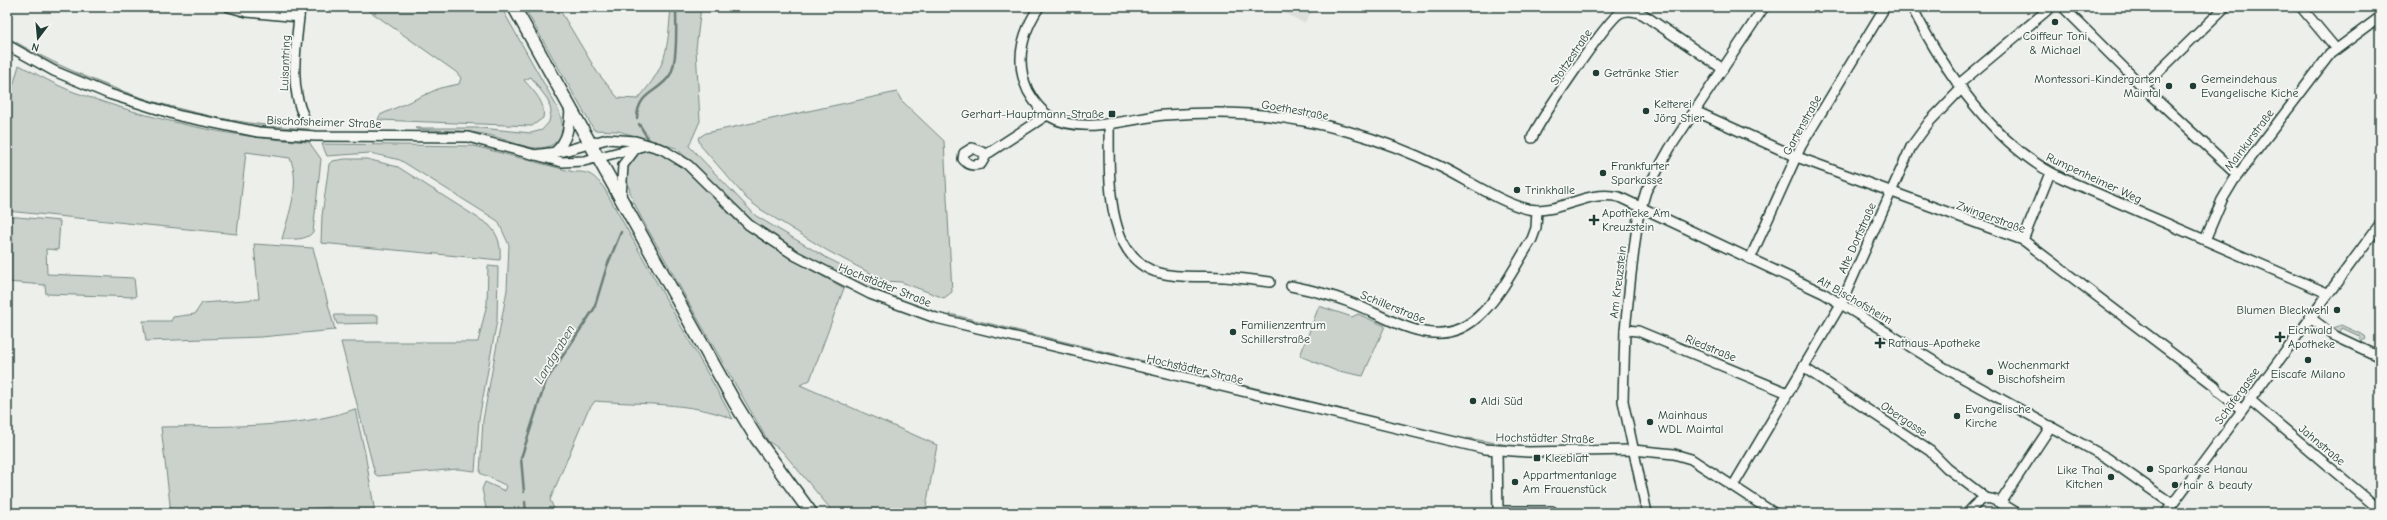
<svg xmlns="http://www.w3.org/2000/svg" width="2387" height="520" font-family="'Comic Neue',sans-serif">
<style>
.built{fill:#dce0db}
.green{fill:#cbd2cc;stroke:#758880}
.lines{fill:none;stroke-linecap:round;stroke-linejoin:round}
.stream{stroke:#6c7e77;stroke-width:2.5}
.minor-casing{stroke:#1f3d34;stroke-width:12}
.major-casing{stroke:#1f3d34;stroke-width:15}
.minor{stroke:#f6f6f2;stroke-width:9}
.major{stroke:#f6f6f2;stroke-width:12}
.poi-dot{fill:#1f3d34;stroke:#f6f6f2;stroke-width:1.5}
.labels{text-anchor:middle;stroke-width:3.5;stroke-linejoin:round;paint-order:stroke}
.poi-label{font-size:12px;fill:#1f3d34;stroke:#f6f6f2;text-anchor:start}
.street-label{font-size:12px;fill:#1f3d34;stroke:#f6f6f2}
.water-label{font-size:13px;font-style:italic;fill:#3f5850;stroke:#f6f6f2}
</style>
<rect width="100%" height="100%" fill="#edefea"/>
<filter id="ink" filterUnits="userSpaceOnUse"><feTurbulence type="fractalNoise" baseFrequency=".025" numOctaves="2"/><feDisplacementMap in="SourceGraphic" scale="8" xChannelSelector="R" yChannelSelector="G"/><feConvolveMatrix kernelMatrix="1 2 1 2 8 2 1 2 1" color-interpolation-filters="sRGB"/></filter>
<g filter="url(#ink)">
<!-- built -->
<polygon class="built" points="1273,7 1315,7 1304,23"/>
<!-- green -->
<g class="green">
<path d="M364 7H501L557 107C561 118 567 132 557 141 539 159 505 137 484 134 462 130 440 131 417 129L415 128H481L531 133 542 130 549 122 551 111 548 100 531 77 524 80C534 92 546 102 543 118L532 126 378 120 380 115 440 88 459 84 461 78 456 72Z"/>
<path d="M524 7H558L597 72 618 98 638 99C668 64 667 51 671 7H701L696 49 700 121 689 146 756 216 827 258 877 283 884 289V296L846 279 798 252 768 232 753 221 676 148 618 131 594 130Z"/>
<path d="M7 37C99 91 202 123 309 129L310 131C203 125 100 94 7 41Z"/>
<path d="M19 65C37 74 55 85 74 92 153 120 225 137 309 142L321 159 313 232C306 241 292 239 282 239 289 213 301 184 290 158L246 152 237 234 7 211V108Z"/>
<polygon points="897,92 901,100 944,141 952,292 944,298 901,282 885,281 828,251 760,209 747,199 701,146 698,138 706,133"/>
<path d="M322 144 474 146 574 172C589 171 595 176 604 188L733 419C688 401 642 405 595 401L587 412 550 500 556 513H487L482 489 485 482 505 491 507 486 480 473 483 420 507 290 509 245 498 221 400 160 370 153 327 156Z"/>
<path d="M642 150C689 151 711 203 745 228 776 251 811 270 844 288L810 380 800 385 937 445 925 513H834L782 451 768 441C732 378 695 316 661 252 650 233 632 205 628 184 625 169 629 158 642 150Z"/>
<path d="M345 159H367L398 167 489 225C499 236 501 245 500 260L321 243 322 216 329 164 332 161Z"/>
<polygon points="7,216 60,221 58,250 46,249 47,274 134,278 136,297 46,294 45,285 7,282"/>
<polygon points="254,244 313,248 335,330 261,337 146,341 143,321 171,321 173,317 195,314 202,303 259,299"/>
<polygon points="488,266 498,267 497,320 479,419 475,471 458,469 378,476 375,474 341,342 478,342 487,304"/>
<polygon points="1319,306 1352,317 1358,314 1385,326 1363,376 1334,370 1300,356"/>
<polygon points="950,314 1342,409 1342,413 952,319"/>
<polygon points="334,315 378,315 378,323 337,324"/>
<polygon points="2341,325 2365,336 2366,339 2360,342 2361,337 2342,328 2339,334 2334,328"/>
<path d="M355 409 365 453 375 513H333L331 507 293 510V513H171L161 427C219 426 301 429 355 409Z"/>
<polygon points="1467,438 1508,445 1507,447 1466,441"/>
</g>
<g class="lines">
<!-- stream -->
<g class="stream">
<path d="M637 118C638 91 659 93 670 75 678 61 676 24 676 7"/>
<polyline points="639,124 649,140"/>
<polyline points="524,492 521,458 546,381 594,309 607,266 621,232"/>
<polyline points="525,502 526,513"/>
</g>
<!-- minor casing -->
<g class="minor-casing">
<g id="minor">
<polyline points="229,7 247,12 299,17"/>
<path d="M300 7C297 42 288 85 304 117"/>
<path d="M1039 7C1022 33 1014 61 1028 91 1033 100 1040 110 1049 116 1082 136 1130 118 1165 115 1192 113 1221 112 1248 114 1314 118 1382 138 1441 167 1466 179 1501 203 1528 209 1560 215 1585 189 1619 197L1823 293 1945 368 2107 458 2172 504"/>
<path d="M1912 7C1944 71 1997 149 2064 179L2327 293"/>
<polyline points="2063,7 2143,87 2237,174"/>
<polyline points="2301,7 2336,49"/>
<polyline points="7,45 54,71 109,94 180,116 258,132 315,136 468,137 562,162 584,161 647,145"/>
<polyline points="1959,84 2051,7"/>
<polyline points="2143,87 2225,7"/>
<polyline points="1695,111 1797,157 2023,240 2215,386 2219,392 2241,409"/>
<path d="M1109 123C1110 168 1102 259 1160 273 1181 279 1203 275 1224 277 1240 278 1255 280 1270 282"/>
<path d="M1532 138C1539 121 1607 20 1620 13 1628 9 1636 11 1644 15L1723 69"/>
<path d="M555 152C569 139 569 126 570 108"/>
<path d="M987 154 972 148 964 153 963 159C968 165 972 166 981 164L987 154 1047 115"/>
<polyline points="534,155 564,151 607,139 635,141 662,149 688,165 749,225 796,256 870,294 936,318 1485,449 1528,452 1633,450 1674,454 1691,459 1774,513"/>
<polyline points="621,198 623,165 636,148"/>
<polyline points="2023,240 2050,173"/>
<polyline points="2205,240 2222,200 2234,180 2330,54 2380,17"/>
<polyline points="1750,259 1801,146 1885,7"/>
<path d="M1291 286C1311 290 1331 295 1349 302 1394 319 1440 357 1483 312 1503 292 1517 263 1532 239L1536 228 1537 210"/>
<polyline points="2309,317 2335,336 2380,357"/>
<polyline points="1625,330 1638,331 1788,393"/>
<polyline points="1803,367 1930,451 1947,468 1986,498"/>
<polyline points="2249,399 2380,510"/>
<polyline points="1497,451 1498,513"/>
<polyline points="1733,486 1841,304 1911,147 1930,121 1962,88"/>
<polyline points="2000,503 2051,426"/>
<polyline points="1498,511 1552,511 1552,513"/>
<polyline points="1647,513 1623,401 1625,330 1631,274 1638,218 1646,191 1670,148 1764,7"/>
<path d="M1968 513C1987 488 1994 500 2017 513"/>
<polyline points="2166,513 2380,224"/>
</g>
</g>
<!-- major casing -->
<g class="major-casing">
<polyline id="major" points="514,7 735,403 757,439 811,513"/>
</g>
<!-- minor -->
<use href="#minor" class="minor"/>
<!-- major -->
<use href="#major" class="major"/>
</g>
</g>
<!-- markers -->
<g class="poi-dot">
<circle cx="2055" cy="22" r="4"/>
<circle cx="1596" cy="73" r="4"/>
<circle cx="2169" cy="86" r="4"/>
<circle cx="2193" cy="86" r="4"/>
<circle cx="1646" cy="111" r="4"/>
<rect x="1108" y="110" width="8" height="8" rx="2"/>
<circle cx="1603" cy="173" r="4"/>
<circle cx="1517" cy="190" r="4"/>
<path d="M1592 214h4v4h4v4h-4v4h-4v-4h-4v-4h4z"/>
<circle cx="2337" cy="310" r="4"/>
<circle cx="1233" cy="332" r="4"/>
<path d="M2278 331h4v4h4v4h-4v4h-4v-4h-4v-4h4z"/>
<path d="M1878 337h4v4h4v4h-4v4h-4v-4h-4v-4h4z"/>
<circle cx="2308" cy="360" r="4"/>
<circle cx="1990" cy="372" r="4"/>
<circle cx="1473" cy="401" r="4"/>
<circle cx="1957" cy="416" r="4"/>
<circle cx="1650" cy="422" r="4"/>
<rect x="1533" y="454" width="8" height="8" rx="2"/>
<circle cx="2150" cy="469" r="4"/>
<circle cx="2111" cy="477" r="4"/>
<circle cx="1515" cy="482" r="4"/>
<circle cx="2175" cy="485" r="4"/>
</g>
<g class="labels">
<!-- poi labels -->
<g class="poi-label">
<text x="2055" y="40" text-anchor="middle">Coiffeur Toni<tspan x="2055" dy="14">&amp; Michael</tspan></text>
<text x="1604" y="77">Getränke Stier</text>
<text x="2161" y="83" text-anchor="end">Montessori-Kindergarten<tspan x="2161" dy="14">Maintal</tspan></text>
<text x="2201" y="83">Gemeindehaus<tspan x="2201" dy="14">Evangelische Kiche</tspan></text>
<text x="1654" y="108">Kelterei<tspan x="1654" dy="14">Jörg Stier</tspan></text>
<text x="1104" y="118" text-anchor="end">Gerhart-Hauptmann-Straße</text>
<text x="1611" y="170">Frankfurter<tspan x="1611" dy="14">Sparkasse</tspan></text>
<text x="1525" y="194">Trinkhalle</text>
<text x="1602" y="217">Apotheke Am<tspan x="1602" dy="14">Kreuzstein</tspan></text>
<text x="2329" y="314" text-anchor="end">Blumen Bleckwehl</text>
<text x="1241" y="329">Familienzentrum<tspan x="1241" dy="14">Schillerstraße</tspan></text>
<text x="2288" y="334">Eichwald<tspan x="2288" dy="14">Apotheke</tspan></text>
<text x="1888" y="347">Rathaus-Apotheke</text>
<text x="1998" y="369">Wochenmarkt<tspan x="1998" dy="14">Bischofsheim</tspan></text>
<text x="2308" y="378" text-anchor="middle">Eiscafe Milano</text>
<text x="1481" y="405">Aldi Süd</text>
<text x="1965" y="413">Evangelische<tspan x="1965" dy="14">Kirche</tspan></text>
<text x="1658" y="419">Mainhaus<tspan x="1658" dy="14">WDL Maintal</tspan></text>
<text x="1545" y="462">Kleeblatt</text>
<text x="2158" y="473">Sparkasse Hanau</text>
<text x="2103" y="474" text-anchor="end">Like Thai<tspan x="2103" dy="14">Kitchen</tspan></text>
<text x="1523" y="479">Appartmentanlage<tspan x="1523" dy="14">Am Frauenstück</tspan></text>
<text x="2183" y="489">hair &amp; beauty</text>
</g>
<!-- street labels -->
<g class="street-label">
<text transform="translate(1571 57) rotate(-56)" y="4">Stoltzestraße</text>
<text transform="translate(285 63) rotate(-88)" y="4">Luisantring</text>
<text transform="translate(1295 110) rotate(10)" y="4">Goethestraße</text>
<text transform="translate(324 122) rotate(2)" y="4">Bischofsheimer Straße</text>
<text transform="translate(1802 125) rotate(-61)" y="4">Gartenstraße</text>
<text transform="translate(2249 140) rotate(-53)" y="4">Mainkurstraße</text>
<text transform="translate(2094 178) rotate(25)" y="4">Rumpenheimer Weg</text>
<text transform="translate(1991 217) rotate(20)" y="4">Zwingerstraße</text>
<text transform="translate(1857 238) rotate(-66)" y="4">Alte Dorfstraße</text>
<text transform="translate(1618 282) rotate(-83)" y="4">Am Kreuzstein</text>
<text transform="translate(885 285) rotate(22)" y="4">Hochstädter Straße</text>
<text transform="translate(1855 300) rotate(30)" y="4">Alt Bischofsheim</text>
<text transform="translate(1393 307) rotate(22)" y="4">Schillerstraße</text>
<text transform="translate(1711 348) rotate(22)" y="4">Riedstraße</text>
<text transform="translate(1195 369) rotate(13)" y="4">Hochstädter Straße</text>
<text transform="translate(2237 396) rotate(-54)" y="4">Schäfergasse</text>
<text transform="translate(1904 419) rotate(34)" y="4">Obergasse</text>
<text transform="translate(1545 438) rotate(1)" y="4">Hochstädter Straße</text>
<text transform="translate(2322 445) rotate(40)" y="4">Jahnstraße</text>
</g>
<!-- water labels -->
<g class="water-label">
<text transform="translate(554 354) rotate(-59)" y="5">Landgraben</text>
</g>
</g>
<!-- margin -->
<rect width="2387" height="520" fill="none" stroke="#f6f6f2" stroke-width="24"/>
<rect x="12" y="12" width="2363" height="496" fill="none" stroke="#1f3d34" stroke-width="1.5" filter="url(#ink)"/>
<!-- north arrow -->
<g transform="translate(38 38) rotate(196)" stroke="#f6f6f2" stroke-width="3" paint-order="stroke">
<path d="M0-3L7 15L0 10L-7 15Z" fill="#1f3d34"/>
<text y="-6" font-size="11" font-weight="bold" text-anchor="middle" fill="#1f3d34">N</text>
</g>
</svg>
